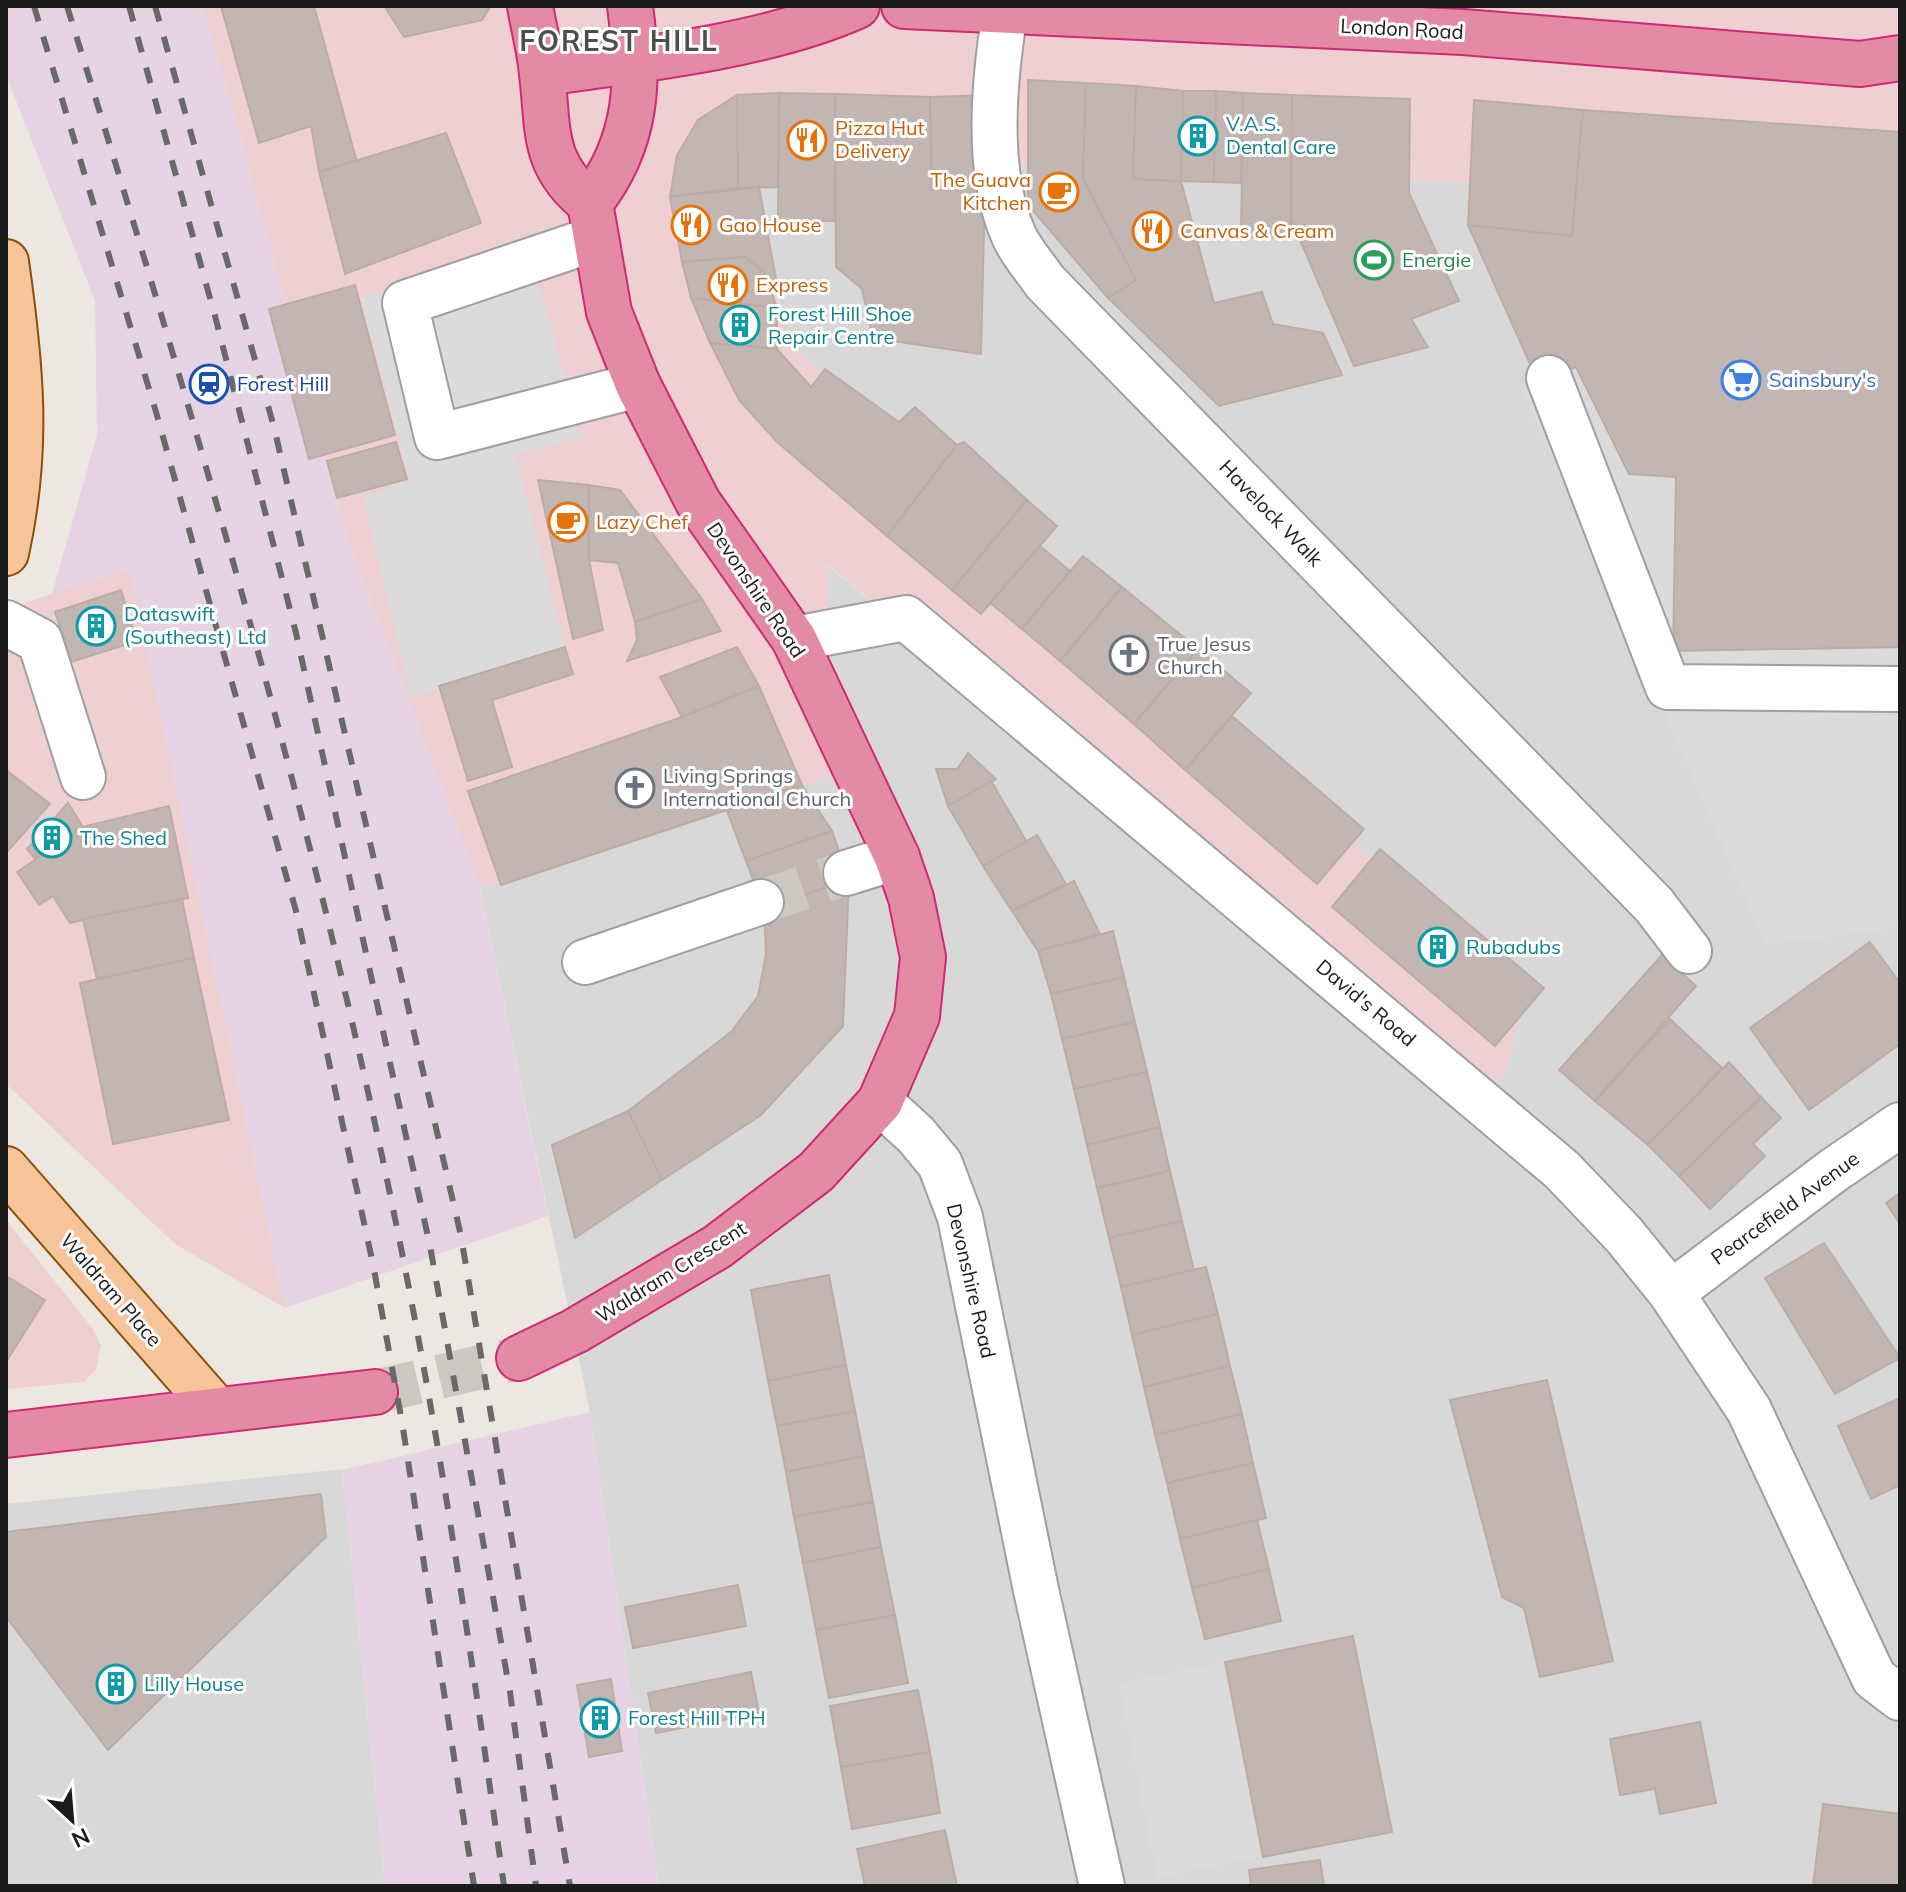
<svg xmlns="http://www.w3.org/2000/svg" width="1906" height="1892" font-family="Mulish,sans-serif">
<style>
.residential{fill:#d9d8d8}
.commercial{fill:#eed0d2}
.industrial{fill:#e6d3e4}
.parking{fill:#dbdbdb}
.building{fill:#c1b6b1;stroke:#beaca4;stroke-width:2}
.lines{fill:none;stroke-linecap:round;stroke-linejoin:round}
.minor-tunnel{stroke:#cec8c3;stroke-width:44;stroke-dasharray:44 22;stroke-linecap:butt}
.highway-tunnel{stroke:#cec8c3;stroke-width:44;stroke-dasharray:44 22;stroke-linecap:butt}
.minor-casing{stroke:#9f9f9f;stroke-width:48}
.major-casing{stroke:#8e5005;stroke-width:48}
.highway-casing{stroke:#d02976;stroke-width:48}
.minor{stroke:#fff;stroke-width:44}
.major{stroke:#f8c49a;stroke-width:44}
.highway{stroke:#e38aa5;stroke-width:44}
.rail{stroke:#696969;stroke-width:6;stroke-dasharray:16 16;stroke-linecap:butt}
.labels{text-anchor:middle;stroke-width:6;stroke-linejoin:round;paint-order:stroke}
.street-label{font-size:20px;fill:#1b1b1b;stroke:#fff}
.culture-label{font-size:20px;fill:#0d838f;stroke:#fff;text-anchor:start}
.food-label{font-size:20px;fill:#c56008;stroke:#fff;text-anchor:start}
.leisure-label{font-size:20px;fill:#27864d;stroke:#fff;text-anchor:start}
.shop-label{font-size:20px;fill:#366cbe;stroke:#fff;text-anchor:start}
.transit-label{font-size:20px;fill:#164399;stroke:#fff;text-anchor:start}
.worship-label{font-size:20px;fill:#5b616d;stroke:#fff;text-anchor:start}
.district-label{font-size:28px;font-weight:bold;letter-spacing:2px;fill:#4e4e4e;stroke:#fff}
</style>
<rect width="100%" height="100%" fill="#ede7e1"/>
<!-- residential -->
<g class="residential">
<polygon points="741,157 1900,197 1900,1886 659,1886 590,1412 480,888 830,776 826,564 1484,1101 1523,995 785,339 778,290"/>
<polygon points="342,1469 385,1886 6,1886 6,1504"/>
</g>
<!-- commercial -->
<g class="commercial">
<polygon points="202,6 1900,6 1900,197 741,157 778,290 785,339 1523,995 1510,1061 1484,1101 827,564 830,776 480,888 347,537 238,127"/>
<polygon points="130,568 285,1308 175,1244 6,1084 6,636 25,603"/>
<polygon points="6,1220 93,1329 101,1345 96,1369 84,1382 6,1389"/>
</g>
<!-- industrial -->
<g class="industrial">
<polygon points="6,6 202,6 238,127 347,537 480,888 548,1216 285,1308 130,569 52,594 97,435 95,301 6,75"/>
<polygon points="590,1412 659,1886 385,1886 342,1470"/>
</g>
<!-- parking -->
<g class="parking">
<polygon points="526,240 582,437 515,455 565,647 411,699 363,496 410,480 361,299"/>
<polygon points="1576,367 1629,474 1676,477 1673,651 1900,649 1900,927 1766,945 1522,389"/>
<polygon points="1225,1662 1263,1857 1157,1878 1119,1683"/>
</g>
<!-- building -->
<g class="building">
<polygon points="221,6 314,6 357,162 319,172 311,126 259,143"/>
<polygon points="391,6 491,6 482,20 404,37 386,9"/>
<polygon points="1028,80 1086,83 1083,179 1136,280 1108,298 1028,205"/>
<polygon points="1086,83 1136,86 1133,179 1181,181 1214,303 1262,292 1273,324 1323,333 1342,375 1219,406 1108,298 1136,280 1083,179"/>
<polygon points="1136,86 1183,91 1181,181 1133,179"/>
<polygon points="1183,91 1216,91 1214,182 1181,181"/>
<polygon points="1216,91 1243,93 1241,183 1214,182"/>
<polygon points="779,93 778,187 738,188 737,95"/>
<polygon points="779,93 835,94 835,221 778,221"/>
<polygon points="1243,93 1292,95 1291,238 1241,237"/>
<polygon points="835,94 930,97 932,190 985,189 981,354 873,338 862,289 836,267"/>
<polygon points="737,95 738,188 670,197 677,155 698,120"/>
<polygon points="985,95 985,189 932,190 930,97"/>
<polygon points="1292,95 1410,99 1409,193 1459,301 1411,319 1428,347 1354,366 1291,219"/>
<polygon points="1474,100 1583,110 1572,236 1468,225"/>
<polygon points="1583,110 1900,132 1900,647 1673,651 1676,477 1629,474 1576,367 1538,382 1468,225 1572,236"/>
<polygon points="446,133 481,223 345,274 319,172"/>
<polygon points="759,187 778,290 745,257 682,262 670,197"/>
<polygon points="745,257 764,272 777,308 691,298 682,262"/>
<polygon points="355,285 395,435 309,459 269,309"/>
<polygon points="691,298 777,308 777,349 710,343"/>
<polygon points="710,343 777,349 811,387 825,369 899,422 915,407 957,445 887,536 777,442 739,400"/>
<polygon points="396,442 407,479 337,498 327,461"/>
<polygon points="964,442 1027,500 952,590 887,536 957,445"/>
<polygon points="538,480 589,485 589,560 603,630 573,639"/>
<polygon points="589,485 620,490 702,599 635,622 618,563 589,560"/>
<polygon points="1027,500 1057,526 981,614 952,590"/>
<polygon points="1040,546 1070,571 1022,629 990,603"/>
<polygon points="1083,556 1122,587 1060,661 1022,629"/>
<polygon points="1122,587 1198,649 1134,724 1060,661"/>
<polygon points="121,590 137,641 71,662 55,612"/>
<polygon points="702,599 721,631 627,661 637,640 635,622"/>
<polygon points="565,647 573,674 492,700 512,767 468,781 439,686"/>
<polygon points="737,647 759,686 682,717 660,677"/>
<polygon points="1198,649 1251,693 1185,770 1134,724"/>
<polygon points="759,686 802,785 501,885 468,791 682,717"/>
<polygon points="1232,716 1364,829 1317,884 1185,770"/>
<polygon points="968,753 996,779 948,806 936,769 957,769"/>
<polygon points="6,770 50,804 6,853"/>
<polygon points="991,781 1027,842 983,866 948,806"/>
<polygon points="802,785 832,831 746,861 727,811"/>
<polygon points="68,803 83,827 35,859 27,849"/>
<polygon points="169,806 188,898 70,923 53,896 39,905 17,872 83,827"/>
<polygon points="832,831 849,880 764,908 746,861"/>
<polygon points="1037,835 1066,884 1012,911 983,866"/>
<polygon points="1380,849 1544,988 1495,1046 1332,907"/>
<polygon points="849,880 843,1026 761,1115 662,1180 628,1111 731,1032 758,996 766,954 764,908"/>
<polygon points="1074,881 1100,934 1038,951 1012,911"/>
<polygon points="182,899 194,958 97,979 83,919"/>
<polygon points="1113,931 1124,977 1051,994 1038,951"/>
<polygon points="1870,942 1900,983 1900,1044 1809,1110 1750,1028"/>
<polygon points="1662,955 1696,986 1595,1101 1559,1070"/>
<polygon points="194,958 229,1120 113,1144 80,983"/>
<polygon points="1124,977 1135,1022 1062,1039 1051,994"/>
<polygon points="1670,1019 1722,1068 1648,1145 1595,1101"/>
<polygon points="1135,1022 1147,1072 1074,1089 1062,1039"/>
<polygon points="1729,1062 1761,1097 1679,1176 1648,1145"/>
<polygon points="1147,1072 1160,1127 1087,1145 1074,1089"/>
<polygon points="1761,1097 1781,1118 1753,1144 1765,1156 1710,1209 1679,1176"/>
<polygon points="628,1111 662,1180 575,1238 552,1145"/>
<polygon points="1160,1127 1170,1171 1097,1188 1087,1145"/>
<polygon points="1170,1171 1182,1221 1109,1238 1097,1188"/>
<polygon points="1900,1193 1900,1224 1886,1203"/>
<polygon points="1182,1221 1194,1270 1121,1287 1109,1238"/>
<polygon points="1824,1243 1900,1358 1835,1394 1765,1278"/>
<polygon points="1206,1267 1218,1314 1132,1335 1121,1287"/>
<polygon points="829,1275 846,1365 768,1381 751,1290"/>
<polygon points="6,1276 45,1300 6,1362"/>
<polygon points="1218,1314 1230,1366 1144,1387 1132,1335"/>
<polygon points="846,1365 855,1411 777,1426 768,1381"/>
<polygon points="1230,1366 1242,1414 1155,1435 1144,1387"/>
<polygon points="1547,1380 1613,1661 1540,1677 1524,1608 1502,1597 1450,1400"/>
<polygon points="1900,1398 1900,1485 1871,1499 1838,1426"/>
<polygon points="855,1411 864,1456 786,1472 777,1426"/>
<polygon points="1242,1414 1253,1463 1167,1483 1155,1435"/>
<polygon points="864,1456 873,1502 794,1517 786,1472"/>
<polygon points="1253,1463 1266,1518 1180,1539 1167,1483"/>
<polygon points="321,1494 326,1537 108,1750 6,1617 6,1532"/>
<polygon points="873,1502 881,1547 803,1563 794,1517"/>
<polygon points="1257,1520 1269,1569 1192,1588 1180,1539"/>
<polygon points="881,1547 895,1615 816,1630 803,1563"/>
<polygon points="1269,1569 1281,1621 1205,1639 1192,1588"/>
<polygon points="738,1585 746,1626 633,1648 625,1607"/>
<polygon points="895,1615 908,1683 829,1698 816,1630"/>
<polygon points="1353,1636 1392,1832 1263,1857 1225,1662"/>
<polygon points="751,1672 759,1713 656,1733 648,1693"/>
<polygon points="611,1679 622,1751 589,1757 577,1685"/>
<polygon points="918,1690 930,1752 841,1767 830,1706"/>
<polygon points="1700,1722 1716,1803 1660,1814 1655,1789 1620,1795 1610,1739"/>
<polygon points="930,1752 940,1813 852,1829 841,1767"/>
<polygon points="1823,1804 1900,1814 1900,1886 1813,1886"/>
<polygon points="945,1830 957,1886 865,1886 857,1849"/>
<polygon points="1320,1860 1324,1886 1251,1886 1249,1870"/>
</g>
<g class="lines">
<!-- minor-tunnel -->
<polyline class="minor-tunnel" points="761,902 846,873"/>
<!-- highway-tunnel -->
<polyline class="highway-tunnel" points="375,1392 519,1358"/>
<!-- minor casing -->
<g class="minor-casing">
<g id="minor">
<path d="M1005 12C994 81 985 171 1014 236 1021 252 1035 267 1045 282L1654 905 1689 951"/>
<polyline points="594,239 405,303 437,437 638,385"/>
<polyline points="1549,378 1668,687 1900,689"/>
<polyline points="6,623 40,641 83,777"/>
<polyline points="794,639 906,618 1562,1170 1624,1235 1671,1293 1749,1410 1874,1678 1900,1698"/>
<polyline points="846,873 897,857"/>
<polyline points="585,962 761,902"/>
<polyline points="880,1102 916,1135 940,1164 960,1217 1036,1590 1102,1886"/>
<polyline points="1671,1293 1834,1170 1900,1125"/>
</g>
</g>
<!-- major casing -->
<g class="major-casing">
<g id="major">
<path d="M6 262C21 367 29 449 6 553"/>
<polyline points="6,1169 217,1410"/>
</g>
</g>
<!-- highway casing -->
<g class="highway-casing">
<g id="highway">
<path d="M530 6C534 29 540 51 542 74 549 130 541 164 590 203"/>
<polyline points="904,6 1463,32 1860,64 1900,58"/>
<path d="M542 73C639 60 768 46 857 6"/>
<path d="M519 1358 575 1331 717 1247 816 1172 880 1102 917 1016 923 957 911 898 897 857 794 639 698 502 638 385 609 312 590 203C638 143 640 79 630 6"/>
<polyline points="6,1435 375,1392"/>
</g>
</g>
<!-- minor -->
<use href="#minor" class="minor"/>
<!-- major -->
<use href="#major" class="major"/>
<!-- highway -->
<use href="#highway" class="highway"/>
<!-- rail -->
<g class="rail">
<polyline points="34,6 156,412 296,911 373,1264 402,1422 474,1886"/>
<path d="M67 6C194 416 318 831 402 1253 444 1463 474 1675 504 1886"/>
<polyline points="129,6 215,316 296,633 430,1246 510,1692 536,1886"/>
<polyline points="155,6 274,427 461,1236 570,1886"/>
</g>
</g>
<!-- icons -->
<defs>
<g id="building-ring" transform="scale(2)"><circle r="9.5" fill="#fff" stroke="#0f9aa8" stroke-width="1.5"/><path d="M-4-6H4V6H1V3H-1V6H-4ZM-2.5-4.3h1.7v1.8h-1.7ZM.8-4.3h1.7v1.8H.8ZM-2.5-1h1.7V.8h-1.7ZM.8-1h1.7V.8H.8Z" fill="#0f9aa8"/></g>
<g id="restaurant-ring" transform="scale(2)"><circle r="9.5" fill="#fff" stroke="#e8710a" stroke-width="1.5"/><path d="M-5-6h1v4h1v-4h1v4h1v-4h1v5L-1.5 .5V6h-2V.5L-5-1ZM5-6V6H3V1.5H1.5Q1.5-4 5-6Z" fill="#e8710a"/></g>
<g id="cafe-ring" transform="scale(2)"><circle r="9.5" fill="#fff" stroke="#e8710a" stroke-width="1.5"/><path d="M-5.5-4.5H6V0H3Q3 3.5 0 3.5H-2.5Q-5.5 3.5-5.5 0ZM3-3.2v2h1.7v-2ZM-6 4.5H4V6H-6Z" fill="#e8710a"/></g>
<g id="stadium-ring" transform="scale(2)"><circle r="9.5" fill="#fff" stroke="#2e9e5b" stroke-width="1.5"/><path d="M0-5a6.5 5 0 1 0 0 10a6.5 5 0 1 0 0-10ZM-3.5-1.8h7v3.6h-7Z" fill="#2e9e5b"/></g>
<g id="supermarket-ring" transform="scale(2)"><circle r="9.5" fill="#fff" stroke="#3f7fe0" stroke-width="1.5"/><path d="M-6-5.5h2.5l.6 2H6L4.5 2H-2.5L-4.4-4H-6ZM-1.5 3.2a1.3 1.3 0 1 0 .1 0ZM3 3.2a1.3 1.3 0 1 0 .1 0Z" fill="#3f7fe0"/></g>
<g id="station-ring" transform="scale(2)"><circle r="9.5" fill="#fff" stroke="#1a4fb4" stroke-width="1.5"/><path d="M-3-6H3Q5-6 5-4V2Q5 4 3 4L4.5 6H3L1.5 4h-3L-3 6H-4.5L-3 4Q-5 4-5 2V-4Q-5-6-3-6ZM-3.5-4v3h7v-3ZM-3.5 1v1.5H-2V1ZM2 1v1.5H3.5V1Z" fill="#1a4fb4"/></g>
<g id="church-ring" transform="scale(2)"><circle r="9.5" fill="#fff" stroke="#6b7280" stroke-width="1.5"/><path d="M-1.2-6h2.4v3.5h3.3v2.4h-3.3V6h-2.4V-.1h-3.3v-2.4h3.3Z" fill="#6b7280"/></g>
</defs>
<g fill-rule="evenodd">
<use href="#building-ring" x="1198" y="136"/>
<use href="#restaurant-ring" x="807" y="140"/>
<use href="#cafe-ring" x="1059" y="192"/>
<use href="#restaurant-ring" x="691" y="225"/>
<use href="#restaurant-ring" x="1152" y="231"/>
<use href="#stadium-ring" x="1374" y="260"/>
<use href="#restaurant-ring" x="728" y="285"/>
<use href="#building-ring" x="740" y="325"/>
<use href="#supermarket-ring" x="1741" y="380"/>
<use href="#station-ring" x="209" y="384"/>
<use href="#cafe-ring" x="568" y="522"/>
<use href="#building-ring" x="96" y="626"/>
<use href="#church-ring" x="1129" y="655"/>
<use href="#church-ring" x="635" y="788"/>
<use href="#building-ring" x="52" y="838"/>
<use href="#building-ring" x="1438" y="947"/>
<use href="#building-ring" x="116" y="1684"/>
<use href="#building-ring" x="600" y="1718"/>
</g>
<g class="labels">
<!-- street labels -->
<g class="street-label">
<text transform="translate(1402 29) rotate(3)" y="7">London Road</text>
<text transform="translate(1271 513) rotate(46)" y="7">Havelock Walk</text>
<text transform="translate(756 590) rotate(56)" y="7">Devonshire Road</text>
<text transform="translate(1366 1003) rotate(40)" y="7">David's Road</text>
<text transform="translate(1785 1208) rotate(-36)" y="7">Pearcefield Avenue</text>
<text transform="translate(671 1272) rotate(-32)" y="7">Waldram Crescent</text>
<text transform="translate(971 1281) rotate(77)" y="7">Devonshire Road</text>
<text transform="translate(111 1290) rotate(49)" y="7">Waldram Place</text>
</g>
<!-- culture labels -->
<g class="culture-label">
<text x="1226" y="131">V.A.S.<tspan x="1226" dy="23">Dental Care</tspan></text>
<text x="768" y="321">Forest Hill Shoe<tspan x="768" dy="23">Repair Centre</tspan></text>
<text x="124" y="621">Dataswift<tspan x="124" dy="23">(Southeast) Ltd</tspan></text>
<text x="80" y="845">The Shed</text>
<text x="1466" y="954">Rubadubs</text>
<text x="144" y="1691">Lilly House</text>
<text x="628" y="1725">Forest Hill TPH</text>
</g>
<!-- food labels -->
<g class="food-label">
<text x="835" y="135">Pizza Hut<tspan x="835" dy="23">Delivery</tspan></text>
<text x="1031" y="187" text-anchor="end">The Guava<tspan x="1031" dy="23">Kitchen</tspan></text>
<text x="719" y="232">Gao House</text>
<text x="1180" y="238">Canvas &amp; Cream</text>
<text x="756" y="292">Express</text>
<text x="596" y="529">Lazy Chef</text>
</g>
<!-- leisure labels -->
<g class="leisure-label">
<text x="1402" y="267">Energie</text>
</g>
<!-- shop labels -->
<g class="shop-label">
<text x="1769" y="387">Sainsbury's</text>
</g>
<!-- transit labels -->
<g class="transit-label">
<text x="237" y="391">Forest Hill</text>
</g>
<!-- worship labels -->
<g class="worship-label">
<text x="1157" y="651">True Jesus<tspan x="1157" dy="23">Church</tspan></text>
<text x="663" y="783">Living Springs<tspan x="663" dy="23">International Church</tspan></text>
</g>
<!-- district labels -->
<g class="district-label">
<text x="619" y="51">FOREST HILL</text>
</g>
</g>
<!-- border -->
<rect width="1906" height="1892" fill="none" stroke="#1b1b1b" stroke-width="16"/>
<!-- north arrow -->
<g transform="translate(72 1820) rotate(154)" stroke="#ffffff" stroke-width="6" paint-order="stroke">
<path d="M0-6L14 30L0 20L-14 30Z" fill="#1b1b1b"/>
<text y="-12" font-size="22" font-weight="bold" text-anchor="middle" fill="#1b1b1b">N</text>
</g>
</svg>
